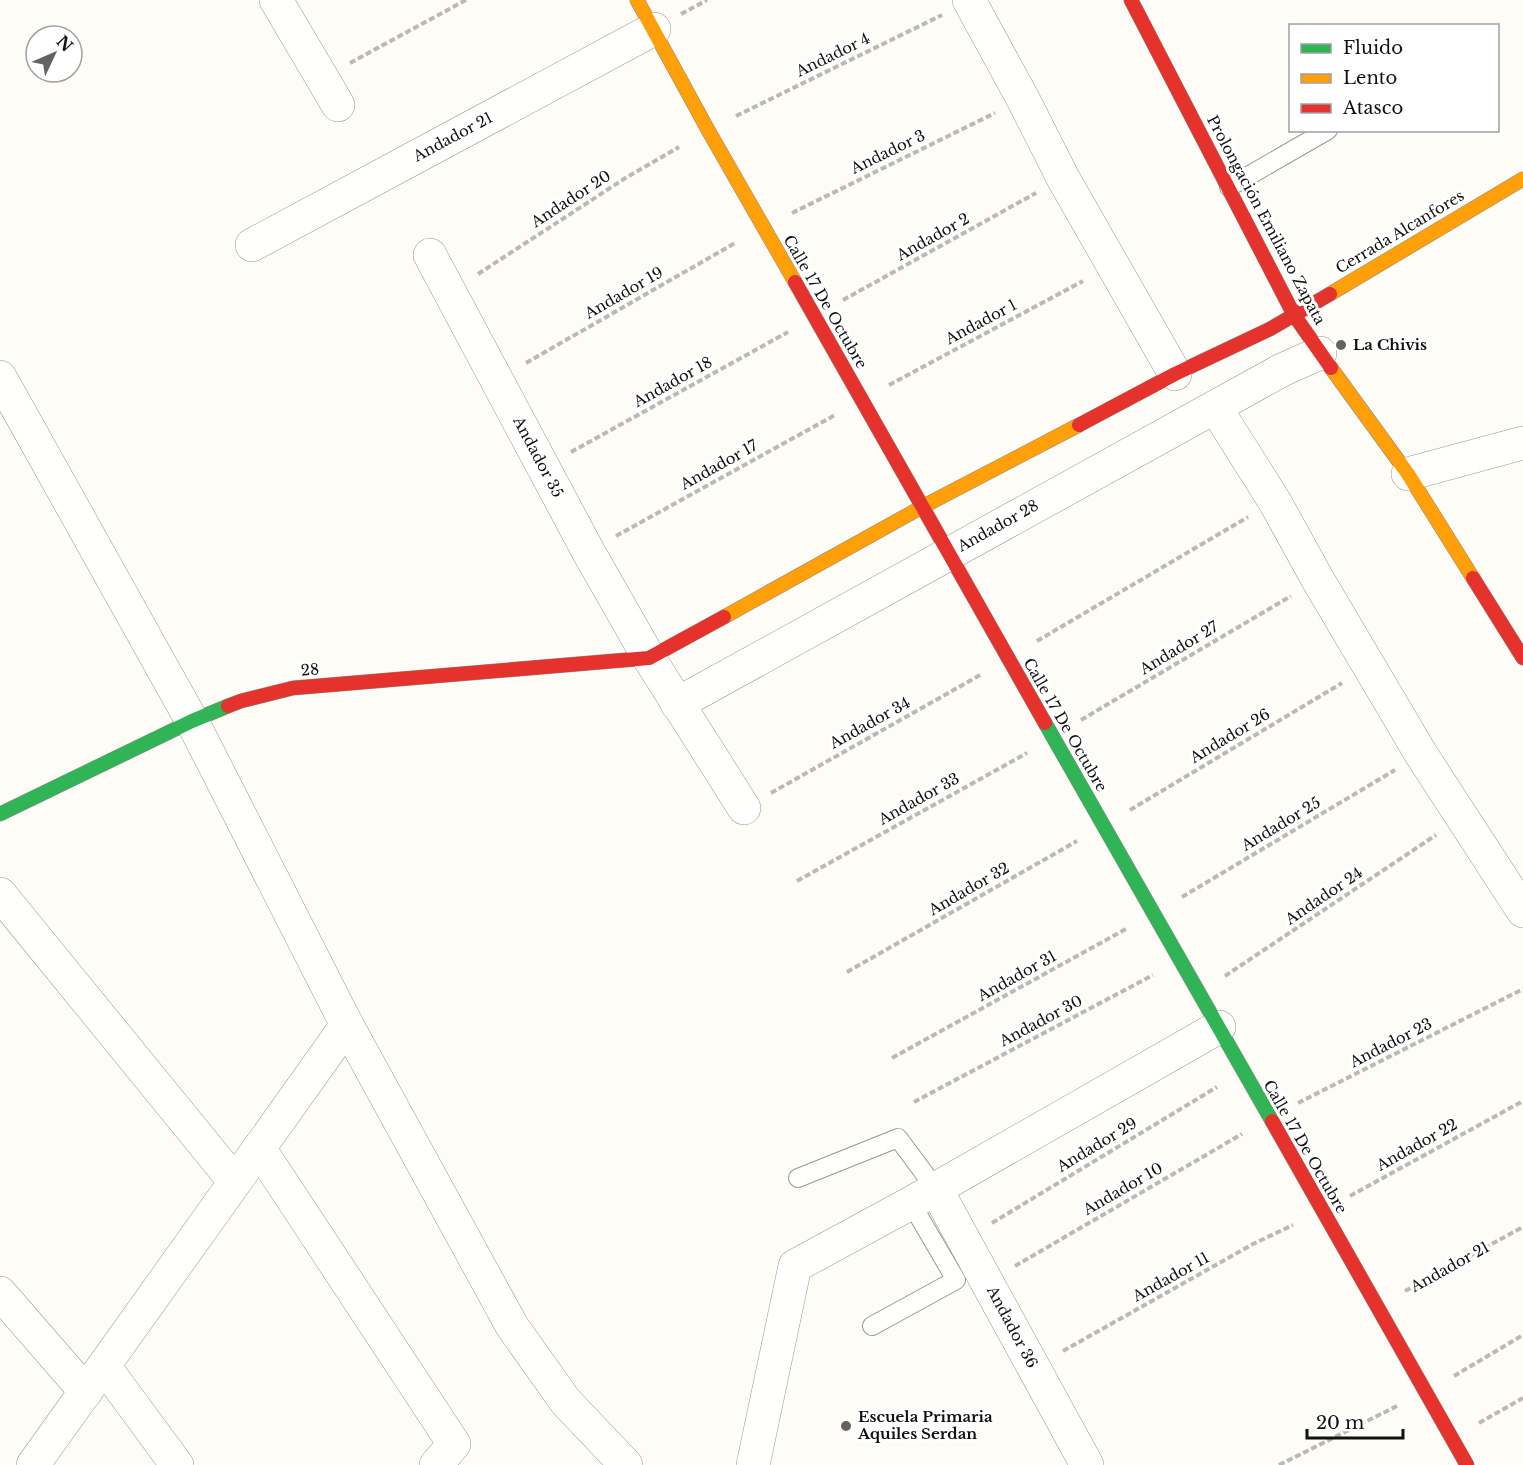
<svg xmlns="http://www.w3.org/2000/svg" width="1523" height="1465" font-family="'Libre Baskerville',serif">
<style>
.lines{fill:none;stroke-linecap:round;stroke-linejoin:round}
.lane-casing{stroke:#979795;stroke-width:20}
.street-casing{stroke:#979795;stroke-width:34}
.fast-casing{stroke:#8e8d8b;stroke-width:15}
.slow-casing{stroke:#8e8d8b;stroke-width:15}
.jam-casing{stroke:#8e8d8b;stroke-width:15}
.path{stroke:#b9b9b8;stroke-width:4;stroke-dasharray:6 3;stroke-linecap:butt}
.lane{stroke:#fffffe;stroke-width:18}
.street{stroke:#fffffe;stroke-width:33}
.fast{stroke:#30b455;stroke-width:14}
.slow{stroke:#ff9f0a;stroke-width:14}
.jam{stroke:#e5322d;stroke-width:14}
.poi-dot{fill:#646362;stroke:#fff;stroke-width:2}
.labels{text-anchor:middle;stroke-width:6;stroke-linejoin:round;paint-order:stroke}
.street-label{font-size:15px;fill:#111;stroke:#fff}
.poi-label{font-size:15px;font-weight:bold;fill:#111;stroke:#fff;text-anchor:start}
</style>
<rect width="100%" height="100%" fill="#fdfcf7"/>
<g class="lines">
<!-- lane casing -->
<g class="lane-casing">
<g id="lane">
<polyline points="1229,187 1328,130"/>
<polyline points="798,1178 898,1138 936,1189"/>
<polyline points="872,1326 956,1280 911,1203"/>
</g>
</g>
<!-- street casing -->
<g class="street-casing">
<g id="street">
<polyline points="276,0 338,105"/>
<polyline points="969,0 1023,99 1063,178 1175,374"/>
<polyline points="252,245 654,29"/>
<polyline points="430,255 588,551 649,658 744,808"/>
<polyline points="0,377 192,721 347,1025 512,1326 566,1402 626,1465"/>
<polyline points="1215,407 1275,502 1318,580 1421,754 1523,911"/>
<polyline points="1408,474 1523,443"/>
<polyline points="677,704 1215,407 1282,370 1320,353"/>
<polyline points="0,894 235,1182"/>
<polyline points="259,1148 454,1444 436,1465"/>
<path d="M936 1189C987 1281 1036 1373 1087 1465"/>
<polyline points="0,1293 86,1392"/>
<polyline points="104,1366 177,1465"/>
<polyline points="33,1465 347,1025"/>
<polyline points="753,1465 795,1266 911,1203 1219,1027"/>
</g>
</g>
<!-- fast casing -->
<g class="fast-casing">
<g id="fast">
<polyline points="1045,723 1272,1121"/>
<polyline points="0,814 192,721 228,706"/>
</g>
</g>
<!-- slow casing -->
<g class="slow-casing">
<g id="slow">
<polyline points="637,0 708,130 795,282"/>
<polyline points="1330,294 1523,179"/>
<polyline points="1331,368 1408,474 1473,578"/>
<polyline points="724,617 922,507 1079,425"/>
</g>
</g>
<!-- jam casing -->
<g class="jam-casing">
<g id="jam">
<polyline points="1131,0 1294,315 1331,368"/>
<polyline points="795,282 1045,723"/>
<polyline points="1079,425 1175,374 1270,329 1330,294"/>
<polyline points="1473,578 1523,658"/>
<polyline points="228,706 241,701 293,688 649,658 724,617"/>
<polyline points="1272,1121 1467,1465"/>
</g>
</g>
<!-- path -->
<g class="path">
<polyline points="681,14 707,0"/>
<polyline points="350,63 466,0"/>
<polyline points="736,116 942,15"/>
<polyline points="792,213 995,113"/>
<polyline points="478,274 627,177 679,147"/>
<polyline points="843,300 1036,193"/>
<polyline points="526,363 735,243"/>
<polyline points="889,385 1083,281"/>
<polyline points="571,452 788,332"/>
<polyline points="616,536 835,415"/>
<polyline points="1037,641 1248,517"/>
<polyline points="1081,720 1291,596"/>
<polyline points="771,793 982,674"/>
<polyline points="1130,810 1342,683"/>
<polyline points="797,881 1027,753"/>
<polyline points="1182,897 1395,770"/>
<polyline points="847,972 1077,841"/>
<polyline points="1225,976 1436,835"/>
<polyline points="892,1058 1126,929"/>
<polyline points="914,1102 1153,975"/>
<polyline points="1298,1103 1523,989"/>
<polyline points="1350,1196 1523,1101"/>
<polyline points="992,1223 1217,1087"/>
<polyline points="1015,1266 1242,1134"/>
<polyline points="1405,1291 1523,1227"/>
<polyline points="1063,1351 1253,1244 1293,1225"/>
<polyline points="1454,1376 1523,1335"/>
<polyline points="1479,1423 1523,1398"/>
<polyline points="1279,1465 1397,1406"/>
</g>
<!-- lane -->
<use href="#lane" class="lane"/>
<!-- street -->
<use href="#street" class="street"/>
<!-- fast -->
<use href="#fast" class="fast"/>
<!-- slow -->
<use href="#slow" class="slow"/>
<!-- jam -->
<use href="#jam" class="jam"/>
</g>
<!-- markers -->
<g class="poi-dot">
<circle cx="1341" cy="345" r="6"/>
<circle cx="846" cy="1426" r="6"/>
</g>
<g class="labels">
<!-- street labels -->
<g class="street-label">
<text transform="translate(833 55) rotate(-26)" y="5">Andador 4</text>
<text transform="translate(453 137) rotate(-28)" y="5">Andador 21</text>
<text transform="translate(888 152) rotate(-26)" y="5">Andador 3</text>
<text transform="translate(571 199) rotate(-33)" y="5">Andador 20</text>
<text transform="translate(1266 220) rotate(62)" y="5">Prolongación Emiliano Zapata</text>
<text transform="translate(1400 232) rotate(-31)" y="5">Cerrada Alcanfores</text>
<text transform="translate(933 237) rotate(-29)" y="5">Andador 2</text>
<text transform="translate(624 293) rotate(-30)" y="5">Andador 19</text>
<text transform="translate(825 302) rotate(60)" y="5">Calle 17 De Octubre</text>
<text transform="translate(981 322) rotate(-28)" y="5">Andador 1</text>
<text transform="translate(673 382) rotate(-29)" y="5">Andador 18</text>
<text transform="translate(538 457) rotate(62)" y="5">Andador 35</text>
<text transform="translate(719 465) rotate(-29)" y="5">Andador 17</text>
<text transform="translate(998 526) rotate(-29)" y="5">Andador 28</text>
<text transform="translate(1179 648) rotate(-31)" y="5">Andador 27</text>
<text transform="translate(310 670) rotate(-5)" y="5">28</text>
<text transform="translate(870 723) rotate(-29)" y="5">Andador 34</text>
<text transform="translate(1065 725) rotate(60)" y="5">Calle 17 De Octubre</text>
<text transform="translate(1230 736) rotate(-31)" y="5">Andador 26</text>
<text transform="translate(919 799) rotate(-29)" y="5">Andador 33</text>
<text transform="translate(1281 824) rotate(-31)" y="5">Andador 25</text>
<text transform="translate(969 889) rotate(-30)" y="5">Andador 32</text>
<text transform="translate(1324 896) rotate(-34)" y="5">Andador 24</text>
<text transform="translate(1017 976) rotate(-29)" y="5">Andador 31</text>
<text transform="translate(1041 1021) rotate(-28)" y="5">Andador 30</text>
<text transform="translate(1391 1043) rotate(-27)" y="5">Andador 23</text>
<text transform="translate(1097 1145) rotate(-31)" y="5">Andador 29</text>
<text transform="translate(1417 1145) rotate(-29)" y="5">Andador 22</text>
<text transform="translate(1305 1147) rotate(60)" y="5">Calle 17 De Octubre</text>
<text transform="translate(1123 1189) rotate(-30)" y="5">Andador 10</text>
<text transform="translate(1450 1267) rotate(-29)" y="5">Andador 21</text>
<text transform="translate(1171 1277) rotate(-29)" y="5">Andador 11</text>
<text transform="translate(1012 1327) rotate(62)" y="5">Andador 36</text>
</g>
<!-- poi labels -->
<g class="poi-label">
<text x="1353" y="350">La Chivis</text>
<text x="858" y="1422">Escuela Primaria<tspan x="858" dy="17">Aquiles Serdan</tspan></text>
</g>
</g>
<!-- legend -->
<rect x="1289" y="24" width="210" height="108" fill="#ffffff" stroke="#a0a0a0" stroke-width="1.5"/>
<rect x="1301" y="44" width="30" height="9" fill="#30b455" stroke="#a0a0a0" stroke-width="1.5"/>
<text x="1343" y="54" font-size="18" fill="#111111">Fluido</text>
<rect x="1301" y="74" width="30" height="9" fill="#ff9f0a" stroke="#a0a0a0" stroke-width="1.5"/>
<text x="1343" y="84" font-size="18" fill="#111111">Lento</text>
<rect x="1301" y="104" width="30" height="9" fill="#e5322d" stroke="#a0a0a0" stroke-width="1.5"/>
<text x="1343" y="114" font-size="18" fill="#111111">Atasco</text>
<!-- north arrow -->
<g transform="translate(54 54) rotate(46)"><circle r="28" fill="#ffffff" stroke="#a0a0a0" stroke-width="1.5"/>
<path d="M0-4.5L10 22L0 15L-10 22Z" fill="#646362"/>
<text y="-9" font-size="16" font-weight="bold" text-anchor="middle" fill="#111111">N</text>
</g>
<!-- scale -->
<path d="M1307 1429v9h96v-9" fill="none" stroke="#111111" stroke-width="3"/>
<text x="1316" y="1429" font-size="18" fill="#111111" stroke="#ffffff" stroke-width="4.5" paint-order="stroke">20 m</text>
</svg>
